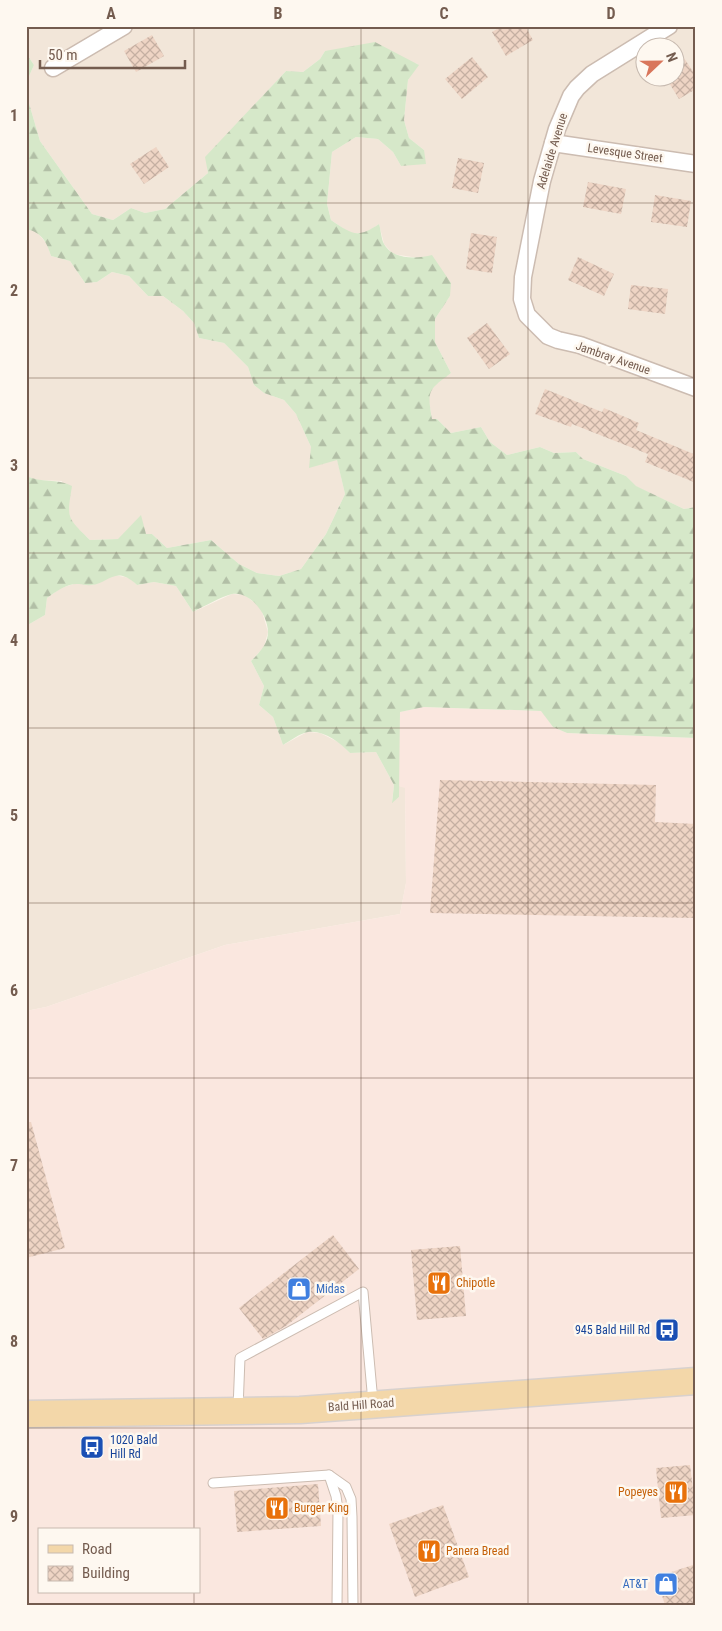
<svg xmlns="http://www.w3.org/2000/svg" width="722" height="1631" font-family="'Roboto Condensed',sans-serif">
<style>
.residential{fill:#f2e6d9;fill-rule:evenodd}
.commercial{fill:#fae7df;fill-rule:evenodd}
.forest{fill:url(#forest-firs)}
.building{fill:url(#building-cross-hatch)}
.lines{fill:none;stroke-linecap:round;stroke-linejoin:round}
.service-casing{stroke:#ccbcb1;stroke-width:11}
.minor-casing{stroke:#ccbcb1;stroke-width:19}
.primary-casing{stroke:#d8d1ce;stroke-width:29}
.service{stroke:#fff;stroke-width:9}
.minor{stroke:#fff;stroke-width:16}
.primary{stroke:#f3d7a9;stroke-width:26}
.grid{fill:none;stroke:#745c4f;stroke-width:1;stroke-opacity:0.55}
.labels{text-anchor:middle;stroke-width:5;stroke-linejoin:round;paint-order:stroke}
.street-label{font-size:12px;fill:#745c4f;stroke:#fef8f0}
.food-label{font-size:12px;fill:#c56008;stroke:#fef8f0;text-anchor:start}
.shop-label{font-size:12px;fill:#366cbe;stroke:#fef8f0;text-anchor:start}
.transit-label{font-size:12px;fill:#164399;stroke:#fef8f0;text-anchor:end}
.neatline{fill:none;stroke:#745c4f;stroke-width:2}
.grid-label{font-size:16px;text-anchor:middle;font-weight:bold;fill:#745c4f}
</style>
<defs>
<pattern id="forest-firs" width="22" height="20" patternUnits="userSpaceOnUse" patternTransform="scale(1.25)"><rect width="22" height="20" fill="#d6e8c9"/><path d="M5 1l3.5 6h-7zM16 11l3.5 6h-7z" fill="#b2bfa6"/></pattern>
<pattern id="building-cross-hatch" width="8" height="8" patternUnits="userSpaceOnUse" patternTransform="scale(1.25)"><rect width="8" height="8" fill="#eed4c4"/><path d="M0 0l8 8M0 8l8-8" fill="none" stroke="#c5afa2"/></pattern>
</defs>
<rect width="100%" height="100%" fill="#fbf4ea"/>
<!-- residential -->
<g class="residential">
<path d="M26 26H696V507L684 509 635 486 626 476 583 459 576 452 554 453 540 447 507 455 490 442 481 427 451 433 437 419H432L428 396 434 385 451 373 435 342V319L450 296 418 258 393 254 384 244 379 224 366 233H350L331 220 327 204 332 152 356 137 378 139 393 152 401 166 424 150 409 138 404 120 408 80 418 64 325 51 320 59 303 72 286 71 206 157 208 173 165 209 145 213 131 208 113 220 92 214 40 141 26 93V83L34 65 26 53ZM644 48H674V78H644Z"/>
<polygon points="26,229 36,231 47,244 51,256 70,261 85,283 97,282 112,272 129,276 148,296 163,296 183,311 194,323 199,338 224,343 248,367 254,385 264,393 284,400 296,414 311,447 337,459 345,494 326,534 301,569 279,576 257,573 239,564 211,540 167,548 152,534 118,539 90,540 71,522 62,481 36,480 26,476"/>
<polygon points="114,575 130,578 137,585 154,582 176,586 193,612 232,594 245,595 261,608 268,632 264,647 251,661 264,686 259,705 273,717 283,745 307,732 320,733 340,743 350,753 376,752 394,785 392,802 399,797 399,786 405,787 406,883 400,914 225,945 46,1007 26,1011 26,626 45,615 47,598 61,588 77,583 92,585"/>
</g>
<!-- commercial -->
<path class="commercial" d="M424 707 542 711 553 727 567 733 696 738V1605H26V1011L46 1007 225 945 400 914 406 883 405 788 399 786V712ZM39 1530H199V1592H39Z"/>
<!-- forest -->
<g class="forest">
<path d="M375 42 419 65 408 80 404 120 409 138 424 150 426 164 401 166 393 152 378 139 356 137 332 152 327 204 331 220C352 234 357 239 379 224 381 230 381 238 384 244 393 260 417 259 432 255L451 283 450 296 435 319V342L451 373C428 390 427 391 432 419H437L451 433 481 427 490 442 507 455 540 447 554 453 576 452 583 459 626 476 636 486 684 509 696 507V738L567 733 553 727 541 711 424 707 400 712 399 797 392 803 394 785 376 752 350 753C339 742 324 730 308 732 300 733 290 741 283 745L273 717 259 705 264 686 251 661C259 653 268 644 268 632 268 615 251 591 232 594 222 596 203 607 193 612L176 586 154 582 137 585C115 564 109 584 91 585 87 586 83 584 79 584 67 583 57 591 47 598L45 615 26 626V476C41 483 57 478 72 486 67 518 66 517 90 540L118 539 141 515 146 534H152L167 548 211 540 239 564 257 573 279 576 301 569 326 534 345 494 337 460 309 468 311 447 296 414 284 400 264 393 254 385 248 367 224 343 199 338 194 323 183 311 163 296H148L129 276 112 272 97 282 85 283 70 261 51 256C47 243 42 232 26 229V93L40 141 92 214 113 220 131 208 145 213 165 209 208 173 205 157 286 71 303 72 320 59 325 51Z"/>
<polygon points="26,53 34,65 26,83"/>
</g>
<!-- building -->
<g class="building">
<polygon points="502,26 525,26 533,40 506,56 492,32"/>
<polygon points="152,35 164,56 136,72 124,51"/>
<polygon points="472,57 488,77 462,99 445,79"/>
<polygon points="684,58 696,76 696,89 679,99 666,78 674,78 674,64"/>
<polygon points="156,147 169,167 144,184 130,164"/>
<polygon points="458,158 484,163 478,193 452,188"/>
<polygon points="588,182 626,189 621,214 583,207"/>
<polygon points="655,195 691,201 687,227 651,222"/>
<polygon points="471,233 497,237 492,273 466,269"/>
<polygon points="578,257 614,274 604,296 568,280"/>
<polygon points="631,285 668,289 665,314 628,309"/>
<polygon points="487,323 510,354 489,369 467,338"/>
<polygon points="545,389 602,412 604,408 639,423 636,430 696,455 696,483 645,462 648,454 572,424 571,427 535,414"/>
<polygon points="440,780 656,785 655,822 696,824 696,918 430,913"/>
<polygon points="26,1122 31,1122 65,1248 26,1258"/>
<polygon points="333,1235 359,1269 286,1326 263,1339 239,1308"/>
<polygon points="460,1246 466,1316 417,1320 411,1250"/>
<polygon points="690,1465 696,1515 661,1518 656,1468"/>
<polygon points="318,1484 321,1526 237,1532 234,1491"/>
<polygon points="443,1505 469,1577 415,1597 389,1524"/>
<polygon points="696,1564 696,1605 665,1605 656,1577"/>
</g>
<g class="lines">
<!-- service casing -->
<g class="service-casing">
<g id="service">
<polyline points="238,1409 240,1358 363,1292 373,1402"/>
<polyline points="329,1475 336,1496 338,1510 337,1605"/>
<polyline points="213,1483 329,1475 346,1487 351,1499 352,1517 353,1605"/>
</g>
</g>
<!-- minor casing -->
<g class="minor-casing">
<g id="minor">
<polyline points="669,26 592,74 577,88 571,96 557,129 542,181 523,277 522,299 527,315 548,336 558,340 580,345 696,388"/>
<polyline points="53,68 124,26"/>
<polyline points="553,143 696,164"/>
</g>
</g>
<!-- primary casing -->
<g class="primary-casing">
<polyline id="primary" points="26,1414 300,1410 696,1381"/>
</g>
<!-- service -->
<use href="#service" class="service"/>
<!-- minor -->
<use href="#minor" class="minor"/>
<!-- primary -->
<use href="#primary" class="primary"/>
</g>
<!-- grid -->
<path class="grid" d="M194 26V1530M361 26V1605M528 26V1605M26 203H696M26 378H696M26 553H696M26 728H696M26 903H696M26 1078H696M26 1253H696M26 1428H696M194 1592V1605"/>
<!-- icons -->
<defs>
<g id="restaurant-square" transform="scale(1.25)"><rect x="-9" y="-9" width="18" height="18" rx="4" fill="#e8710a" stroke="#fef8f0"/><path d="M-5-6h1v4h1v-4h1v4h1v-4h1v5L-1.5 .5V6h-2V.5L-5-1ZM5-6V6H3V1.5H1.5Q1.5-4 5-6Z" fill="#fff"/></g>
<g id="shop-square" transform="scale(1.25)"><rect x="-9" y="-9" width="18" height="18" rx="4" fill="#3f7fe0" stroke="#fef8f0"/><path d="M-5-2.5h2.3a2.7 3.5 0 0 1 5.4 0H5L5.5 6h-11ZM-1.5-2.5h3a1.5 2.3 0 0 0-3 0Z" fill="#fff"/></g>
<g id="bus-square" transform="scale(1.25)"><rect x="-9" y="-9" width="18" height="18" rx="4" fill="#1a4fb4" stroke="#fef8f0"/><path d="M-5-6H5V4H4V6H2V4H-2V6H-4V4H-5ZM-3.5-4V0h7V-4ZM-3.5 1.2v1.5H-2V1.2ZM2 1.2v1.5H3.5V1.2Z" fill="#fff"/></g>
</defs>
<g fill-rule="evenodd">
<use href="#restaurant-square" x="439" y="1283"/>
<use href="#shop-square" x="299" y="1289"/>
<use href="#bus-square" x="667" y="1330"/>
<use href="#bus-square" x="92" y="1447"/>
<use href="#restaurant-square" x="676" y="1492"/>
<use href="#restaurant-square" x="277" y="1508"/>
<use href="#restaurant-square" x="429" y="1551"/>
<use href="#shop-square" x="666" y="1584"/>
</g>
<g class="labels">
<!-- street labels -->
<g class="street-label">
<text transform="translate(552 151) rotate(-73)" y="4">Adelaide Avenue</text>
<text transform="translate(625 153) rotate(8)" y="4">Levesque Street</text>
<text transform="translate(613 358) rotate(19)" y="4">Jambray Avenue</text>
<text transform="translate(361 1405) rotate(-4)" y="4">Bald Hill Road</text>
</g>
<!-- food labels -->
<g class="food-label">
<text x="456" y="1287">Chipotle</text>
<text x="658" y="1496" text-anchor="end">Popeyes</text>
<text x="294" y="1512">Burger King</text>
<text x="446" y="1555">Panera Bread</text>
</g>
<!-- shop labels -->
<g class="shop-label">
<text x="316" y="1293">Midas</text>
<text x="648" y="1588" text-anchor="end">AT&amp;T</text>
</g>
<!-- transit labels -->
<g class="transit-label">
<text x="650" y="1334">945 Bald Hill Rd</text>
<text x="110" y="1444" text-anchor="start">1020 Bald<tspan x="110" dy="14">Hill Rd</tspan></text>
</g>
</g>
<!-- border -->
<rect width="722" height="1631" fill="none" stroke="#fef8f0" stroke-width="55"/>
<!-- legend -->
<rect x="38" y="1528" width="162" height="65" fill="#fef8f0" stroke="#c7bab0"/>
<rect x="48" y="1545" width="25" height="8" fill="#f3d7a9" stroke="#c7bab0"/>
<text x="82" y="1554" font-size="15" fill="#745c4f">Road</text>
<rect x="48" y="1566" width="25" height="15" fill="url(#building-cross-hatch)" stroke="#c7bab0"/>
<text x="82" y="1578" font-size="15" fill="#745c4f">Building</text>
<!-- north arrow -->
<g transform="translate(660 62) rotate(68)"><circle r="24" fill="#fef8f0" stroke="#c7bab0"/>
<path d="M0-4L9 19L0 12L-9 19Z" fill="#d9765b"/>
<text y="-8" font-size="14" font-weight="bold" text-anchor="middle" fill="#745c4f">N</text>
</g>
<!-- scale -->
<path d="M40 60v8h145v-8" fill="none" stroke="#745c4f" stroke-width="2.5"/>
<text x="48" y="60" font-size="15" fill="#745c4f" stroke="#fef8f0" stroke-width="4" paint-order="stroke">50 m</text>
<rect x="28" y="28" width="666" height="1576" class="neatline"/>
<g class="grid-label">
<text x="111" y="19">A</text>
<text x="278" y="19">B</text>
<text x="444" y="19">C</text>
<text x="611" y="19">D</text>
<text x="14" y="121">1</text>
<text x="14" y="296">2</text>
<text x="14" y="471">3</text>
<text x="14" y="646">4</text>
<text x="14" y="821">5</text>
<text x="14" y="996">6</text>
<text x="14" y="1171">7</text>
<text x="14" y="1347">8</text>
<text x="14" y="1522">9</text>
</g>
</svg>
